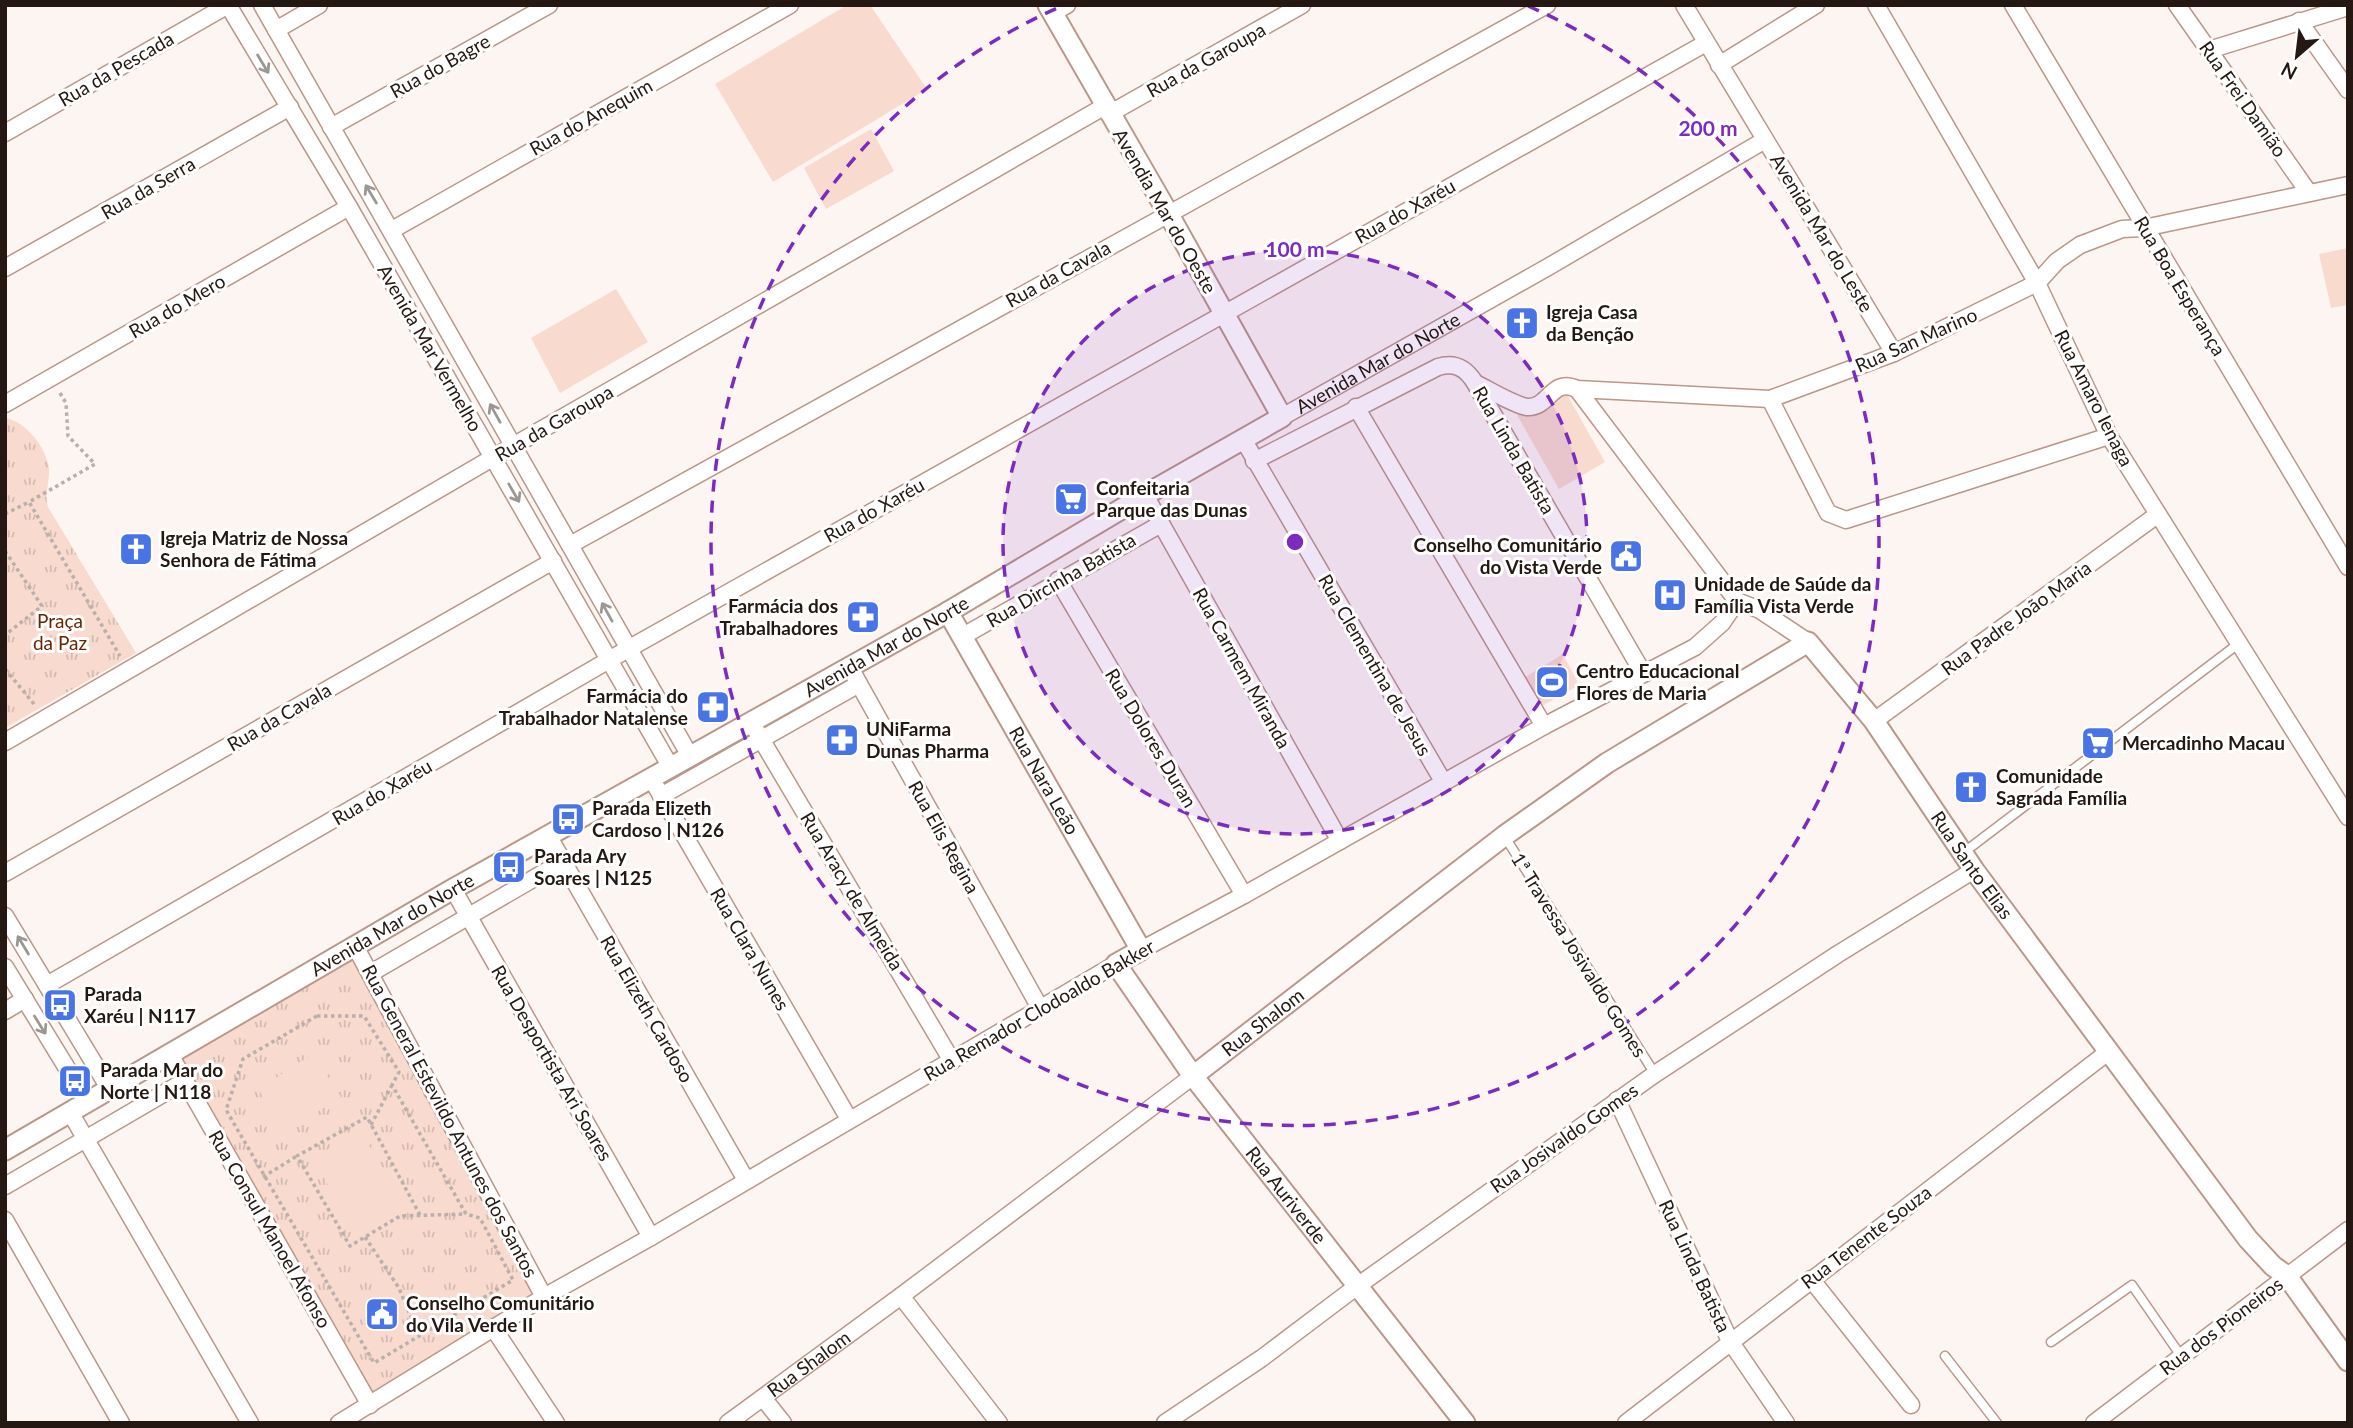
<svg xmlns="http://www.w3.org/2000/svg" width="2353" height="1428" font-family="Lato,sans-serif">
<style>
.park{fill:url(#park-tufts)}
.garden{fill:#f8dace}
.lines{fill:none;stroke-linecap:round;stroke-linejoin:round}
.service-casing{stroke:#ba9788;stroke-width:11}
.minor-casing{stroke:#ba9788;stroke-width:19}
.tertiary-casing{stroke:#ba9788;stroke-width:23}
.path{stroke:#b9b0ac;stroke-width:3.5;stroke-dasharray:3.5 3.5;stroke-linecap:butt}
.service{stroke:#fff;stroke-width:8}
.minor{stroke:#fff;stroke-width:16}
.tertiary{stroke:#fff;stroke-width:19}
.oneway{stroke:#9d9794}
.ring{fill:none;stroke:#7b2cbf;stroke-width:3.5;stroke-dasharray:12 9}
.labels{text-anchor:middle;stroke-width:6;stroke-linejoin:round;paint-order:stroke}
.street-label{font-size:19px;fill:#251812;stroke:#fff}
.poi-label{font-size:19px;font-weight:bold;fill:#251812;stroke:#fff;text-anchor:start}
.park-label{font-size:19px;fill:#672600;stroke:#fff}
.centre{fill:#7b2cbf;stroke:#fff;stroke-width:3.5}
.ring-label{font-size:21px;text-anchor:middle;font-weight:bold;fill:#7b2cbf;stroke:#fff;stroke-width:6;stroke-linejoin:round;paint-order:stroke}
</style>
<defs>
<pattern id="park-tufts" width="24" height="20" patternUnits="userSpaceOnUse" patternTransform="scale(1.75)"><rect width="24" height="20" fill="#f8dace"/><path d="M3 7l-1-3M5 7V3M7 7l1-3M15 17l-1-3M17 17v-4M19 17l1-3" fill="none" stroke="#d4bab0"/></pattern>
</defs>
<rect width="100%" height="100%" fill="#fdf5f2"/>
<!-- park -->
<g class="park">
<path d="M6 418C26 422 46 447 49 468 50 482 44 493 48 507L136 653 5 728Z"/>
<polygon points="359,951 544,1297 370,1405 177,1049"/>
</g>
<!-- garden -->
<g class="garden">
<polygon points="847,5 870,5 927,89 773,182 715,84"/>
<polygon points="871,129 894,171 826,209 804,168"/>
<polygon points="2348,248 2348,305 2331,308 2319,254"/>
<polygon points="616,289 648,342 560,393 531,338"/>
<polygon points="1565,391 1605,462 1559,489 1517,415"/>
<polygon points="5,569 32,604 5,626"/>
<polygon points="1563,654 1579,685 1540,707 1524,678"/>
<polygon points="313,1054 341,1097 286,1132 258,1089"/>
<polygon points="360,1130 404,1204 354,1232 313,1158"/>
</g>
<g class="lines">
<!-- service casing -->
<g class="service-casing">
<g id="service">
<polyline points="1505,837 1655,1074"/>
<polyline points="1963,853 2238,644"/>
<polyline points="2051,1342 2132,1285 2181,1356"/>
<polyline points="1945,1356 1997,1423"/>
</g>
</g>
<!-- minor casing -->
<g class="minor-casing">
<g id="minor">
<polyline points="228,5 349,207 670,766"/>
<polyline points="262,5 690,756"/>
<polyline points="1684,5 1894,353"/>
<polyline points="1876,5 2037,283 2109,436 2348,817"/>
<polyline points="2013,5 2348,567"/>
<polyline points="2177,5 2309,193"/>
<polyline points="1052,13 1067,5"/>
<polyline points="2299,21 2348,90"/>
<polyline points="276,30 319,5"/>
<polyline points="2209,50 2348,7"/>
<polyline points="1719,65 1816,5"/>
<polyline points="1109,114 1302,5"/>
<polyline points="331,127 549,5"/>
<polyline points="5,133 228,5"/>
<polyline points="392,230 790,5"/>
<polyline points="5,268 290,107"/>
<path d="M1475 383C1488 389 1514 405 1527 407 1550 408 1551 377 1577 389L1770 399 1894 353 2037 283 2057 261 2080 245 2122 229 2144 228 2348 185"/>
<polyline points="1577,389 1737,601 1760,610 1808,642"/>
<polyline points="1770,399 1828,513 1846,520 2109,436"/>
<polyline points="5,404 349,207"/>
<polyline points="1356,407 1544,726"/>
<path id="s1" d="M1282 417 1548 267 1765 140"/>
<polyline points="1243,439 1444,783"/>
<path d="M1254 461 1438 367C1455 362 1466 368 1475 383L1643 673"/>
<polyline points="1145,495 1340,841"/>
<polyline points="570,545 1547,5"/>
<polyline points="1058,580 1244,895"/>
<polyline points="963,636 1161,524"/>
<polyline points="849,666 1040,1008"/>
<polyline points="1874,721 2157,515"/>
<polyline points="751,722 952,1061"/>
<polyline points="5,742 513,446 1105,106"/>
<polyline points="651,778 849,1119"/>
<polyline points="661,796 859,684"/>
<polyline points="549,837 746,1180"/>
<polyline points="5,873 553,561"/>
<polyline points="453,889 651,1237"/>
<polyline points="5,916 109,1088"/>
<polyline points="355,946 544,1297"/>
<polyline points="1141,950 1244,895 1544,726 1695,647 1722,623 1737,601"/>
<polyline points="5,967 87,1101"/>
<polyline points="371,973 562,862"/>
<polyline points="47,985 628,649 1706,43"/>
<polyline points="5,1011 25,999"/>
<polyline points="169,1053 370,1405"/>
<polyline points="1617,1100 1730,1341 1786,1423"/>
<polyline points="70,1112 250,1423"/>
<polyline points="5,1186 185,1081"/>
<polyline points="5,1220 121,1423"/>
<polyline points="1811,1279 1911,1405"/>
<polyline points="901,1296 999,1423"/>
<polyline points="494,1329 556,1423"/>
<polyline points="763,1398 783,1423"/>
<polyline points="339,1423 544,1297 651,1237 1116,964"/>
<path id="s2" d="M728 1423 901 1296 1193 1076"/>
<polyline points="1165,1423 1262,1358 1356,1287 1655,1074 1838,954 1974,870"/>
<polyline points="1626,1423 2108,1052"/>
<polyline points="2094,1423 2348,1230"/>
</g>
</g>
<!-- tertiary casing -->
<g class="tertiary-casing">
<g id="tertiary">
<path id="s3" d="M948 612 1141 950 1116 964 1193 1076 1465 1423"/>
<path id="s4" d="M1193 1076 1504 836 1607 763 1808 642 1874 721 1974 870 2248 1239 2273 1266 2287 1276 2348 1361"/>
<path id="s5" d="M5 1150 453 889 948 612 1145 495 1282 417 1168 213 1048 5"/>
</g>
</g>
<!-- path -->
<g class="path">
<polyline points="60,393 66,403 68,436 95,464 29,502 120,656"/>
<polyline points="5,514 29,502"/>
<polyline points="5,551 42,606 5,635"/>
<polyline points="5,669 34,704"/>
<polygon points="317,1016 364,1016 399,1072 392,1085 466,1214 480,1218 513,1280 374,1363 226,1110 243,1059"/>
<polyline points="371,1125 392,1085"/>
<polyline points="263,1177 297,1156"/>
<polyline points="420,1215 367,1117 297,1156 350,1246 400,1216 466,1214"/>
<polyline points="365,1237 399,1288 410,1315 421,1335"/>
</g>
<!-- service -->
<use href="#service" class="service"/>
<!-- minor -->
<use href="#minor" class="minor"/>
<!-- tertiary -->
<use href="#tertiary" class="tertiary"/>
</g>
<!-- one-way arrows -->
<defs><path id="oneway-shaft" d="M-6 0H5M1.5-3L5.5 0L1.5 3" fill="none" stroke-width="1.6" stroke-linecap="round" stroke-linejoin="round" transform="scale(1.75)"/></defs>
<g class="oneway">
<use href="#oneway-shaft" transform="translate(263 64) rotate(59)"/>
<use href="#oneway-shaft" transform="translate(371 194) rotate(-121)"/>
<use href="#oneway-shaft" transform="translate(495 413) rotate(-119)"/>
<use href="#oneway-shaft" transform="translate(514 493) rotate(60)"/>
<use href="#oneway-shaft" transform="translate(607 612) rotate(-119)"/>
<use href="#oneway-shaft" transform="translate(23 945) rotate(-121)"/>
<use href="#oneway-shaft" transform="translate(40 1025) rotate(58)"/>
</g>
<!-- distance rings -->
<circle cx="1295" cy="542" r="292" fill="#7b2cbf" fill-opacity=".12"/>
<g class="ring">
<circle cx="1295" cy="542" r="292"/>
<path d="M1528 6A584 584 0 1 1 1062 6"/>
</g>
<!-- icons -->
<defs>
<g id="church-square" transform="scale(1.75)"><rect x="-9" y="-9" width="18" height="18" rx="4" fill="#4874e6" stroke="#fff"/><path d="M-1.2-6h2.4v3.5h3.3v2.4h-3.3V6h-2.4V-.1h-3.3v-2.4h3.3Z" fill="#fff"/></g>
<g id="supermarket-square" transform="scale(1.75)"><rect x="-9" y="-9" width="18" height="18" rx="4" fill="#4874e6" stroke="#fff"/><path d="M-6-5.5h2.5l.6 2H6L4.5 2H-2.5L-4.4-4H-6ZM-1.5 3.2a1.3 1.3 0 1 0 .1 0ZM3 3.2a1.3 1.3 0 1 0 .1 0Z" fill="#fff"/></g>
<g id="civic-square" transform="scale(1.75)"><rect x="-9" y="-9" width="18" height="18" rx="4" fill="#4874e6" stroke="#fff"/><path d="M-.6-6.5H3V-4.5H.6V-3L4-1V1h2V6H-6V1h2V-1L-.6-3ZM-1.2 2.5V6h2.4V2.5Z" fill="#fff"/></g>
<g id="hospital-square" transform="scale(1.75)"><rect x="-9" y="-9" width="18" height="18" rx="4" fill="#4874e6" stroke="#fff"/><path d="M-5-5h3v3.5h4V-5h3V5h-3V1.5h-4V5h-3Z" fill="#fff"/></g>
<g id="pharmacy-square" transform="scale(1.75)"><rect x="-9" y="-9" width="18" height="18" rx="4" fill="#4874e6" stroke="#fff"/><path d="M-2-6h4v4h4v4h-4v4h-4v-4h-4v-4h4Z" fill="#fff"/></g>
<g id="stadium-square" transform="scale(1.75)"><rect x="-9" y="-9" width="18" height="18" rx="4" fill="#4874e6" stroke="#fff"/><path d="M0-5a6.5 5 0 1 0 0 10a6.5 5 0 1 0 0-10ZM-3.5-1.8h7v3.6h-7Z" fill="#fff"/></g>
<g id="bus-square" transform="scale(1.75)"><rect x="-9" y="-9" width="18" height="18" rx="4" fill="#4874e6" stroke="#fff"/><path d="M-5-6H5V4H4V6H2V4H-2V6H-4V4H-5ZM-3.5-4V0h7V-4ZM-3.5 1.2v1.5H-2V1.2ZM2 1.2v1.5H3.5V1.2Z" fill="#fff"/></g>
</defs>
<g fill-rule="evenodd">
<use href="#church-square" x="1522" y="323"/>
<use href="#supermarket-square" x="1071" y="499"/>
<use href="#church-square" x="136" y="549"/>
<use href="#civic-square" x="1626" y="556"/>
<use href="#hospital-square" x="1670" y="595"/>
<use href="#pharmacy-square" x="863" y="617"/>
<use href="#stadium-square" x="1552" y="682"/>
<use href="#pharmacy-square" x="713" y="707"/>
<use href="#pharmacy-square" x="842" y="740"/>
<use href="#supermarket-square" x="2098" y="743"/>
<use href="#church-square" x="1971" y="787"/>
<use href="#bus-square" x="568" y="819"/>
<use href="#bus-square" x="509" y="867"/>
<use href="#bus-square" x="60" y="1005"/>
<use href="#bus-square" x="75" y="1081"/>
<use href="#civic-square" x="382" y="1314"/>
</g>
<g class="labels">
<!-- street labels -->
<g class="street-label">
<text transform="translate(1206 60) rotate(-29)" y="7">Rua da Garoupa</text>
<text transform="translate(440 66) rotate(-29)" y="7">Rua do Bagre</text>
<text transform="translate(116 69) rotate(-30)" y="7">Rua da Pescada</text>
<text transform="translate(2243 99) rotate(55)" y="7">Rua Frei Damião</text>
<text transform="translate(591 117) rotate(-29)" y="7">Rua do Anequim</text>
<text transform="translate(148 188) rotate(-30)" y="7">Rua da Serra</text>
<text transform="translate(1165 211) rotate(60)" y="7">Avendia Mar do Oeste</text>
<text transform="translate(1405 211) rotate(-29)" y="7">Rua do Xaréu</text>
<text transform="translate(1822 233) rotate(59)" y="7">Avenida Mar do Leste</text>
<text transform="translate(1058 274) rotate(-29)" y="7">Rua da Cavala</text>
<text transform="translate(2180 286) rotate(59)" y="7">Rua Boa Esperança</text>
<text transform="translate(177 306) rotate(-30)" y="7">Rua do Mero</text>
<text transform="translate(1916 340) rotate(-24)" y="7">Rua San Marino</text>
<text transform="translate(430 348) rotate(60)" y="7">Avenida Mar Vermelho</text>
<text dy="7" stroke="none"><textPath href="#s1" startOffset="110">Avenida Mar do Norte</textPath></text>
<text transform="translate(2094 398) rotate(63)" y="7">Rua Amaro Ienaga</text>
<text transform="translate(554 423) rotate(-30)" y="7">Rua da Garoupa</text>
<text transform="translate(1514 450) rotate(60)" y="7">Rua Linda Batista</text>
<text transform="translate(874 510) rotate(-29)" y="7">Rua do Xaréu</text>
<text transform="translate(1061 580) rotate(-30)" y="7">Rua Dircinha Batista</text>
<text transform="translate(2016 618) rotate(-36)" y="7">Rua Padre João Maria</text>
<text dy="7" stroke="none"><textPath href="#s5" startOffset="1015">Avenida Mar do Norte</textPath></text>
<text transform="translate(1375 665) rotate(60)" y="7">Rua Clementina de Jesus</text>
<text transform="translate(1242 668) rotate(61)" y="7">Rua Carmem Miranda</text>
<text transform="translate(279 717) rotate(-30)" y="7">Rua da Cavala</text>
<text transform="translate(1151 738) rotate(59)" y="7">Rua Dolores Duran</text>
<text dy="7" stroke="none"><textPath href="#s3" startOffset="194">Rua Nara Leão</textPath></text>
<text transform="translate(382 792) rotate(-30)" y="7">Rua do Xaréu</text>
<text transform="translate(944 837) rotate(61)" y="7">Rua Elis Regina</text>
<text dy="7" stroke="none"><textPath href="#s4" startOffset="1031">Rua Santo Elias</textPath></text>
<text transform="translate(852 891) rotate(59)" y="7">Rua Aracy de Almeida</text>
<text dy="7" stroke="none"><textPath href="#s5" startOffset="448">Avenida Mar do Norte</textPath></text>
<text transform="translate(750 949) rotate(60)" y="7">Rua Clara Nunes</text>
<text transform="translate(1579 955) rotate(58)" y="7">1ª Travessa Josivaldo Gomes</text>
<text transform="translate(647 1009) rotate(60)" y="7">Rua Elizeth Cardoso</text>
<text transform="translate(1039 1010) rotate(-30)" y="7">Rua Remador Clodoaldo Bakker</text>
<text dy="7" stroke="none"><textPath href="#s4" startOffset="88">Rua Shalom</textPath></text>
<text transform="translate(552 1063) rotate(60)" y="7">Rua Desportista Ari Soares</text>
<text transform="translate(450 1121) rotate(62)" y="7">Rua General Estevildo Antunes dos Santos</text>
<text transform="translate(1564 1138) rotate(-35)" y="7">Rua Josivaldo Gomes</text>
<text dy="7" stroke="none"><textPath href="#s3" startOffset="705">Rua Auriverde</textPath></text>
<text transform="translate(270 1229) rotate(60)" y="7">Rua Consul Manoel Afonso</text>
<text transform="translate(1866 1237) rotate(-37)" y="7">Rua Tenente Souza</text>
<text transform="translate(1695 1266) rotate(65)" y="7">Rua Linda Batista</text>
<text transform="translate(2221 1326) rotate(-37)" y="7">Rua dos Pioneiros</text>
<text dy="7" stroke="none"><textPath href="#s2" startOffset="100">Rua Shalom</textPath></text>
</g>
<!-- poi labels -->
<g class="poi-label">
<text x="1546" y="319">Igreja Casa<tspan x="1546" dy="22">da Benção</tspan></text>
<text x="1096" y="495">Confeitaria<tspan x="1096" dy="22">Parque das Dunas</tspan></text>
<text x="160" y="545">Igreja Matriz de Nossa<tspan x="160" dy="22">Senhora de Fátima</tspan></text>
<text x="1602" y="552" text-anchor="end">Conselho Comunitário<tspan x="1602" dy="22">do Vista Verde</tspan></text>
<text x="1694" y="591">Unidade de Saúde da<tspan x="1694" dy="22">Família Vista Verde</tspan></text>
<text x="838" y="613" text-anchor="end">Farmácia dos<tspan x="838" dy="22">Trabalhadores</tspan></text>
<text x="1576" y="678">Centro Educacional<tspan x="1576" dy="22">Flores de Maria</tspan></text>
<text x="688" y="703" text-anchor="end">Farmácia do<tspan x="688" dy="22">Trabalhador Natalense</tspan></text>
<text x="866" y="736">UNiFarma<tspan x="866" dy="22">Dunas Pharma</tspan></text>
<text x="2122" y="750">Mercadinho Macau</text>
<text x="1996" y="783">Comunidade<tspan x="1996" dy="22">Sagrada Família</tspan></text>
<text x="592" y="815">Parada Elizeth<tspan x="592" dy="22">Cardoso | N126</tspan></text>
<text x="534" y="863">Parada Ary<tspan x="534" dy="22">Soares | N125</tspan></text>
<text x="84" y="1001">Parada<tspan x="84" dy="22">Xaréu | N117</tspan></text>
<text x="100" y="1077">Parada Mar do<tspan x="100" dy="22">Norte | N118</tspan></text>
<text x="406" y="1310">Conselho Comunitário<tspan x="406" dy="22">do Vila Verde II</tspan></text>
</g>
<!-- park labels -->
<g class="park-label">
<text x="60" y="628">Praça<tspan x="60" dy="22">da Paz</tspan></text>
</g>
</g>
<circle cx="1295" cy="542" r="10" class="centre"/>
<g class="ring-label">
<text x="1708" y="136">200 m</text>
<text x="1295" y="257">100 m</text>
</g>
<!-- border -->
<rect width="2353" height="1428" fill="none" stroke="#251812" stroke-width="14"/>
<!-- north arrow -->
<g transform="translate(2297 56) rotate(208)" stroke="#ffffff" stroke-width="5" paint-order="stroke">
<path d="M0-5L12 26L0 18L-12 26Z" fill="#251812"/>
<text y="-10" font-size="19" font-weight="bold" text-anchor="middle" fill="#251812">N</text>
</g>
</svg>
